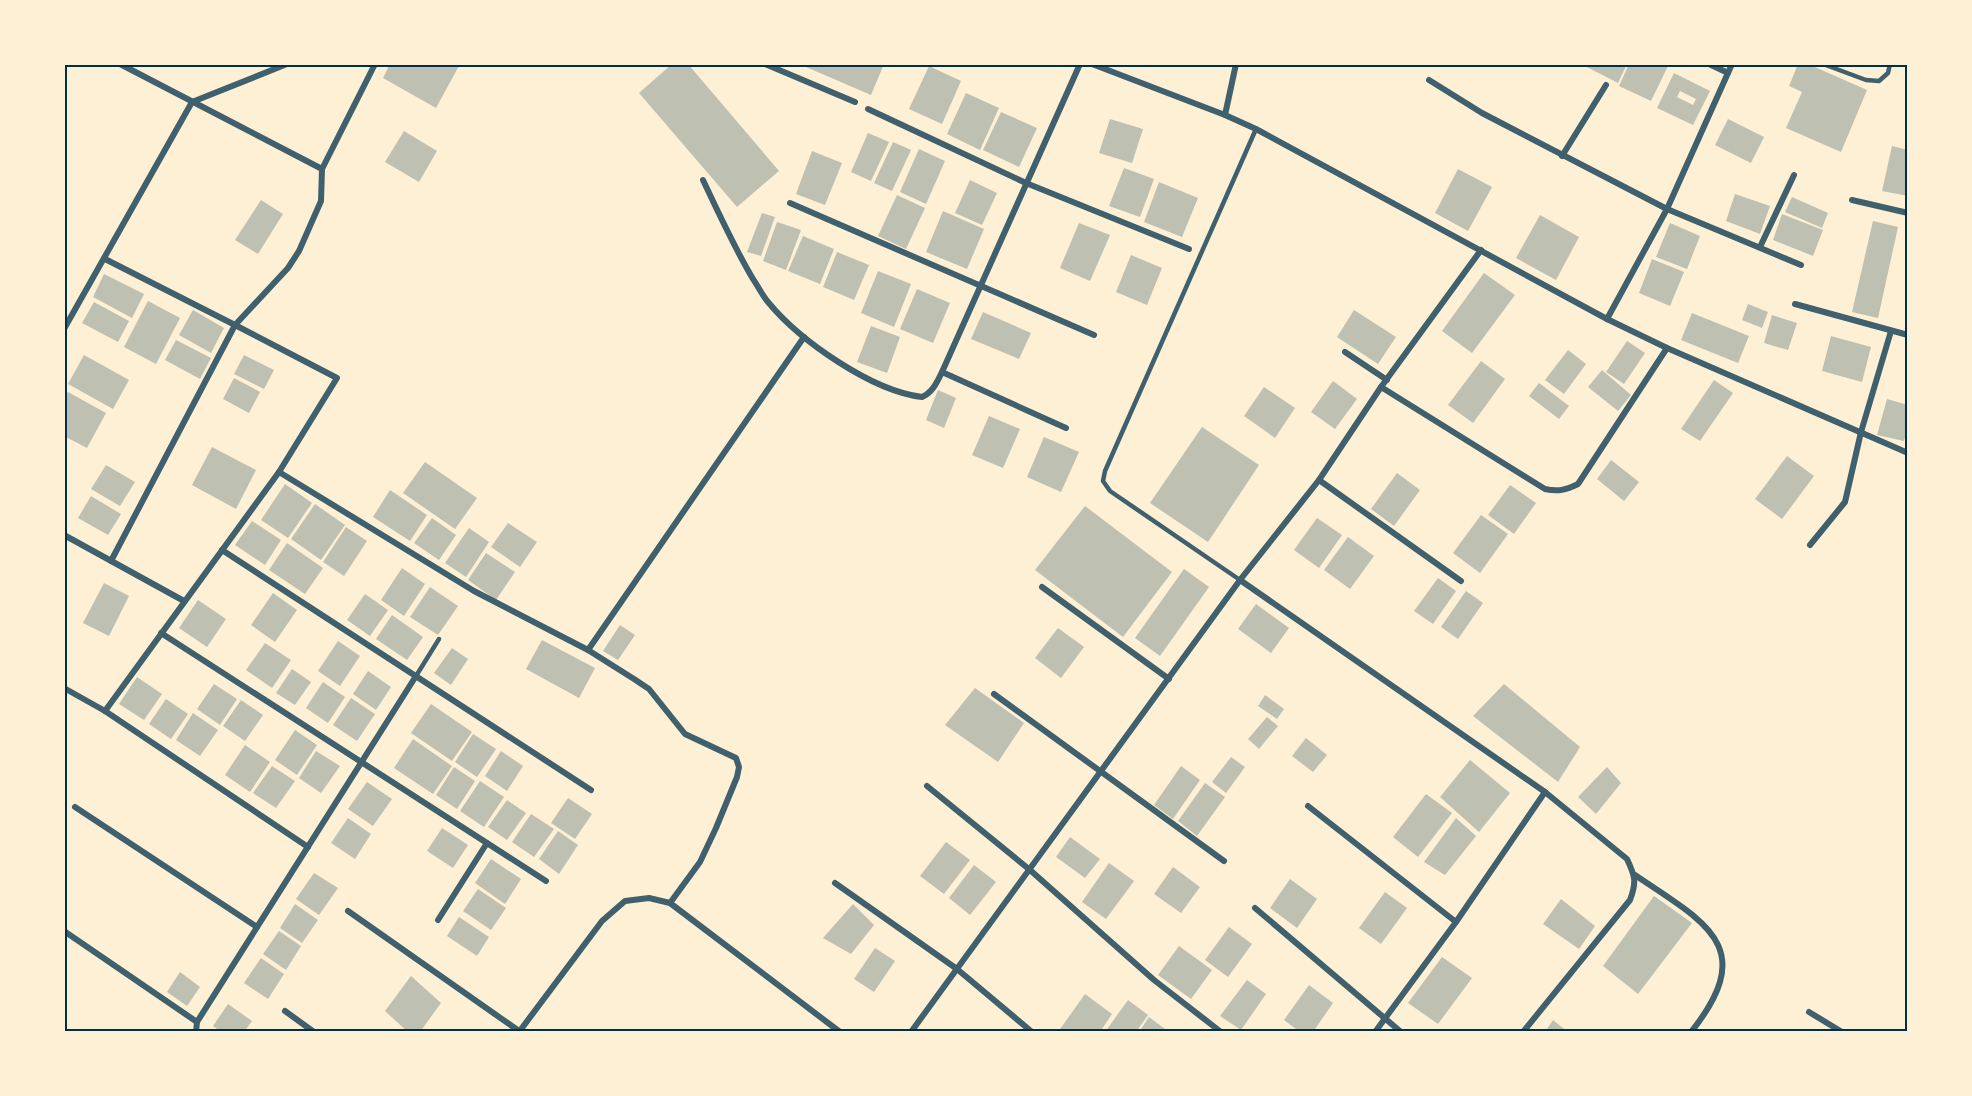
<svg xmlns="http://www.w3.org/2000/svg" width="1972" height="1096" font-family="Overpass,sans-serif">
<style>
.building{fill:#bec0b2;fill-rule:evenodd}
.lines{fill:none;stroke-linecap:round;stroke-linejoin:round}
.service{stroke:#3f606c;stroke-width:4.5}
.minor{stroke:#3f606c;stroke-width:6}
.neatline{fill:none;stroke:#003049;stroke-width:2}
</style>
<rect width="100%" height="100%" fill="#fdf0d5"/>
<!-- building -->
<g class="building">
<polygon points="390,64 460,64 436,108 383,78"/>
<polygon points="672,64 688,64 779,171 737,207 639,93"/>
<polygon points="799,64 884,64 871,95"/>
<polygon points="1581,64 1627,64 1618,83"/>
<polygon points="1629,64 1668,66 1651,101 1619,86"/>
<polygon points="1798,64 1808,64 1867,90 1841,152 1786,128 1802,92 1789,86"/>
<polygon points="929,66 961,81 942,124 909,109"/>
<path d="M1674 73 1710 91 1693 125 1657 108ZM1680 91 1696 99 1693 105 1677 97Z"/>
<polygon points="966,93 999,108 980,150 947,134"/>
<polygon points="1001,112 1037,128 1019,167 983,150"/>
<polygon points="1110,119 1143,129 1132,163 1099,153"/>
<polygon points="1728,119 1764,137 1751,163 1715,145"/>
<polygon points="404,131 437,151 419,182 385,162"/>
<polygon points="868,133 889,142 871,181 851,172"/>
<polygon points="893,142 911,150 892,191 874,183"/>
<polygon points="1892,146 1908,150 1908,196 1882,191"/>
<polygon points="919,149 945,161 926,204 900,192"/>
<polygon points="812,151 842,163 825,205 796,194"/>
<polygon points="1124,168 1154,179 1140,217 1109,206"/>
<polygon points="1458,169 1492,187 1468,231 1435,213"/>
<polygon points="970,180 997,193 982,225 955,213"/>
<polygon points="1159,182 1198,198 1182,237 1144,222"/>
<polygon points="1735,194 1770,206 1760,234 1726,221"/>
<polygon points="897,195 925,208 906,249 878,236"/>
<polygon points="1792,197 1828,213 1822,228 1785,212"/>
<polygon points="261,200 283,214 258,254 235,240"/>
<polygon points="943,211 984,229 967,269 926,252"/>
<polygon points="762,213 775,217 761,256 747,252"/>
<polygon points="1782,214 1823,230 1813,256 1773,240"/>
<polygon points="1540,215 1579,237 1556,280 1516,258"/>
<polygon points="1873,221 1898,227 1878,318 1852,312"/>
<polygon points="777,222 801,230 786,270 763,261"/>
<polygon points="1079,223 1110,235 1090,281 1060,268"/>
<polygon points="1670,223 1700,236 1687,269 1656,257"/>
<polygon points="803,236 834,249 820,284 788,271"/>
<polygon points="837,252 869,265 854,300 823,287"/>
<polygon points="1131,255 1162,268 1147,305 1116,292"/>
<polygon points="1652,259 1684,272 1670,306 1639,293"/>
<polygon points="878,271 911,284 894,327 861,313"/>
<polygon points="1484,273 1515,295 1472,353 1442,331"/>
<polygon points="104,274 144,294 132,318 93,297"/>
<polygon points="917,289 950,303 933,343 900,329"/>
<polygon points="148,301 180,318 156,364 124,347"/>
<polygon points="94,302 129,321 118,342 82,323"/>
<polygon points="1748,304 1768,312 1762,328 1742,320"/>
<polygon points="193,310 224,328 211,353 179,335"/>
<polygon points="1354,310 1396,337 1378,364 1337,337"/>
<polygon points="983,312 1031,333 1019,359 971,339"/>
<polygon points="1692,313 1749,336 1738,363 1681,340"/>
<polygon points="1772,315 1797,323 1788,350 1764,343"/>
<polygon points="871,326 900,337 887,373 857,362"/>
<polygon points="1831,336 1871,347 1862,382 1822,371"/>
<polygon points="176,340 211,358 200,379 165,360"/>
<polygon points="1627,341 1645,353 1624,384 1606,372"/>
<polygon points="1568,350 1586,364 1564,394 1545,380"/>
<polygon points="84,355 129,380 113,409 68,384"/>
<polygon points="244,355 274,370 264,389 234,374"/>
<polygon points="1481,361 1505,379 1473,423 1448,405"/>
<polygon points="1602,370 1631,395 1618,411 1588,387"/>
<polygon points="234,378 260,392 249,413 223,399"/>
<polygon points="1714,380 1733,393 1700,441 1681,429"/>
<polygon points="1333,381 1357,399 1335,429 1311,412"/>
<polygon points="1539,383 1569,406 1559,419 1529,396"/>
<polygon points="1264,387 1295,408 1275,438 1244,416"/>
<polygon points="938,390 956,398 944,428 926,420"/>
<polygon points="68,392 106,413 87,448 64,436 64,398"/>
<polygon points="1887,399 1908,405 1908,427 1904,441 1877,435"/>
<polygon points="989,416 1020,429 1003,468 972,455"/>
<polygon points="1202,427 1259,465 1208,542 1150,503"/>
<polygon points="1044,437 1079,452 1061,492 1027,477"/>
<polygon points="212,447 256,470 236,509 192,485"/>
<polygon points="1787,456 1814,476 1782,519 1755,499"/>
<polygon points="1611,460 1639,482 1624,501 1597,479"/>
<polygon points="425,462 477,498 455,529 403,493"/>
<polygon points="106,465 135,482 120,506 91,489"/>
<polygon points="1397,473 1420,490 1394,526 1371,509"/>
<polygon points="285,484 312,503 288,538 261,520"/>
<polygon points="1510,485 1536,503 1514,534 1488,515"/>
<polygon points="390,490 427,515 410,541 373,517"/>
<polygon points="91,496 121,514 108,535 78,518"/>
<polygon points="315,504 345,525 321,560 291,539"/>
<polygon points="1085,506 1172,572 1123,637 1035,570"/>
<polygon points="1481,515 1508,534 1480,573 1453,553"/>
<polygon points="432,518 456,535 439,560 414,543"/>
<polygon points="1317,518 1342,535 1319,568 1294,550"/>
<polygon points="252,521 281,540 265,565 235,545"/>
<polygon points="508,523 537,542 520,567 491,547"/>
<polygon points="346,527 367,541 344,576 323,562"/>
<polygon points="469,528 489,542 466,577 445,563"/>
<polygon points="1348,537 1374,556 1350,589 1324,570"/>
<polygon points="287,543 323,568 305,594 269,570"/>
<polygon points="486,553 515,572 496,600 468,580"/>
<polygon points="402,568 425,584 404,616 381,600"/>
<polygon points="1184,569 1209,587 1160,656 1135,638"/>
<polygon points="1438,578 1456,591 1433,624 1414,611"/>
<polygon points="104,583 129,596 109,636 83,623"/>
<polygon points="430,587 458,606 438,635 410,617"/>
<polygon points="1466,591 1483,603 1458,639 1441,627"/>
<polygon points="273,593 297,610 275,642 251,625"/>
<polygon points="365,594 388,610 370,636 347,620"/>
<polygon points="198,600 226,619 207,647 179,628"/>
<polygon points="1256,604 1289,628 1271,653 1238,629"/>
<polygon points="392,615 423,637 407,660 376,639"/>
<polygon points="620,625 635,635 618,660 603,651"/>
<polygon points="1058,628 1084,647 1061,678 1035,658"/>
<polygon points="542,640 595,668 579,698 526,669"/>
<polygon points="338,641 360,656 340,686 318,671"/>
<polygon points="265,643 291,660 272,688 246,670"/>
<polygon points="452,648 468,659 451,685 434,673"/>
<polygon points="292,669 311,682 295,705 276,693"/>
<polygon points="368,671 391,687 376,710 353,694"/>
<polygon points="137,677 162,694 144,720 119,704"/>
<polygon points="323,682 345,697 328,723 306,708"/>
<polygon points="214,684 237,699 220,725 197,709"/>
<polygon points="1504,684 1580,747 1558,782 1473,716"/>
<polygon points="975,688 1024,723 998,762 945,725"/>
<polygon points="1265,695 1284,709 1277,719 1258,706"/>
<polygon points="351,698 375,714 357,741 333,725"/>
<polygon points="166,699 188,714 171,739 149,724"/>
<polygon points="241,700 263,715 245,741 223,726"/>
<polygon points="431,704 472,732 452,761 411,733"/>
<polygon points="193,713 218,730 200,756 176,740"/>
<polygon points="1267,717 1278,726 1259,749 1248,739"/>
<polygon points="295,730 317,745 297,775 275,760"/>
<polygon points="473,734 496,749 477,777 455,762"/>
<polygon points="1306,738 1327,755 1313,772 1292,756"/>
<polygon points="413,739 452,766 433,794 394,768"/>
<polygon points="245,745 270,762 250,792 225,775"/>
<polygon points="316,751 340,766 321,793 299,778"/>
<polygon points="501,751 523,766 507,791 485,776"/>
<polygon points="1231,757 1245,767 1226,793 1212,782"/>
<polygon points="1470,760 1510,793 1479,832 1440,797"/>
<polygon points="272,766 295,781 276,808 253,793"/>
<polygon points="1181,766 1200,780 1173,819 1154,805"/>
<polygon points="454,767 475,781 457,809 436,795"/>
<polygon points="1607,767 1621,783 1596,814 1578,797"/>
<polygon points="480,781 504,797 484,827 460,811"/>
<polygon points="367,782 392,799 373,826 348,809"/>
<polygon points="1205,783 1225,797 1197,836 1178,821"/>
<polygon points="1426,794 1452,813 1418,857 1393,837"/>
<polygon points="568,798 592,814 575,839 551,823"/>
<polygon points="507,800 526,813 507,840 488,827"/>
<polygon points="531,814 554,829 534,857 512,842"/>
<polygon points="348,818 371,834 355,859 331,843"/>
<polygon points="1456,818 1476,836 1445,875 1424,862"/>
<polygon points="442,828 468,845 453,868 427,851"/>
<polygon points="558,831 578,845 559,874 539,859"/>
<polygon points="1070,837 1100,859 1085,878 1056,857"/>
<polygon points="946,842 970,860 944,894 920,876"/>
<polygon points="491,859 521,879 505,904 475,883"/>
<polygon points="1109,863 1134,881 1106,919 1082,902"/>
<polygon points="974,865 996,882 970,915 949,898"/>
<polygon points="1173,867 1200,887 1181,913 1154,894"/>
<polygon points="314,873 338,888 319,915 296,899"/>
<polygon points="1290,879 1317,899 1297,928 1270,908"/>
<polygon points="478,889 506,908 491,930 463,911"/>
<polygon points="1385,892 1407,908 1381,944 1359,928"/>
<polygon points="1654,896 1692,923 1638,994 1603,966"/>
<polygon points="1561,899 1595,926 1579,949 1543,924"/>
<polygon points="295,904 318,920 302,943 280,928"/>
<polygon points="853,904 874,925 851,954 823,938"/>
<polygon points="459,917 489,937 477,956 447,936"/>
<polygon points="1229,927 1252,944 1228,977 1205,960"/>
<polygon points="279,931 301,946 286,970 263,954"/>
<polygon points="1179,946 1212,970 1191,999 1158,975"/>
<polygon points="875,948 895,961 874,992 854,979"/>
<polygon points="1442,957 1472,978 1438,1024 1408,1003"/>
<polygon points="261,958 284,974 268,999 244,983"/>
<polygon points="180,972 200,987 187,1006 167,992"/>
<polygon points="411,976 441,1003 420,1032 408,1032 385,1011"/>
<polygon points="1247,980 1266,994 1241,1030 1220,1016"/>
<polygon points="1309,985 1333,1003 1313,1032 1300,1032 1284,1020"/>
<polygon points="1085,994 1112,1014 1100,1032 1058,1032"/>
<polygon points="1128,1000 1148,1015 1136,1032 1105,1032"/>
<polygon points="228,1004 252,1021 244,1032 221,1032 213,1026"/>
<polygon points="1149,1017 1169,1032 1139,1032"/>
<polygon points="1553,1020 1568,1032 1545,1032"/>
</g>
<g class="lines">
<!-- service -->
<g class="service">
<polyline points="1823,64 1866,80 1879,81 1888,73 1890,64"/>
<polyline points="1240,580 1110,491 1103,481 1105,471 1256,129"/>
<polyline points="416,676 439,639"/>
</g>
<!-- minor -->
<g class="minor">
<polyline points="120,64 322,169"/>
<polyline points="765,64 855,102"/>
<polyline points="1092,64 1225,115 1256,129 1607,319 1667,348 1908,453"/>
<polyline points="1709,64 1728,73"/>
<polyline points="1429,80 1482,113 1667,209 1801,265"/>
<polyline points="868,109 1026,183 1189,249"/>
<polyline points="1225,115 1236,64"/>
<polyline points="1562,156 1606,85"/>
<path d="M703 180C719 214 734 247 753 279 758 286 762 295 768 302 800 341 872 391 922 397 933 392 937 382 942 372L1080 64"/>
<polyline points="1852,200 1908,213"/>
<polyline points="790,203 1094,335"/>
<polyline points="1760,247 1794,175"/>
<polyline points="105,259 235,325 111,561"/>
<polyline points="1795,304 1908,335"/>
<polyline points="1607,319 1667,209 1732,64"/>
<polyline points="64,329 192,102 287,64"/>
<polyline points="1345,352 1387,380"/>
<polyline points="942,372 1066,428"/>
<path d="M1381 387 1545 489C1558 492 1566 490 1578 484L1667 348"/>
<polyline points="279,472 474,591 588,650 634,679 649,689 685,734 736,758 739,767 737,777 716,828 700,862 670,903"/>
<polyline points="1319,480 1461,581"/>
<polyline points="64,535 184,601"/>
<polyline points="1810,545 1845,502 1861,432 1891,331"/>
<polyline points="222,550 591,790"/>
<polyline points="1240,580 1545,792 1456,922 1375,1032"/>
<polyline points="1042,587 1169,679"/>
<polyline points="161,633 546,881"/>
<polyline points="588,650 804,337"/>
<polyline points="64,688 105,711 308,847"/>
<polyline points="994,694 1224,861"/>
<polyline points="105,711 279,472 337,378 235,325 288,268 299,251 321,201 322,169 375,64"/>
<polyline points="927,786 1030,870 1154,980 1221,1032"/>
<polyline points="1308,806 1456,922"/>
<polyline points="75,807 257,927"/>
<path d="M1635 875C1704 922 1760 946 1691 1032"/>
<polyline points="835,883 957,969 1032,1032"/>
<polyline points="1255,908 1401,1032"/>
<polyline points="348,911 519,1031"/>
<polyline points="438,920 487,843"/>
<polyline points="64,931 197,1022"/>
<polyline points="285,1011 314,1032"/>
<polyline points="1809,1012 1842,1032"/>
<polyline points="196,1032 197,1022 416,676"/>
<polyline points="519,1032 602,921 625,901 649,898 670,903 840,1032"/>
<polyline points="911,1032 1240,580 1319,480 1381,387 1481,250"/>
<path d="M1523 1032 1630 900C1637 882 1635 876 1627 859L1545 792"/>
</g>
</g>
<!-- border -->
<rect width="1972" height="1096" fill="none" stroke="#fdf0d5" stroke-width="132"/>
<rect x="66" y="66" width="1840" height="964" class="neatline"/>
</svg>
